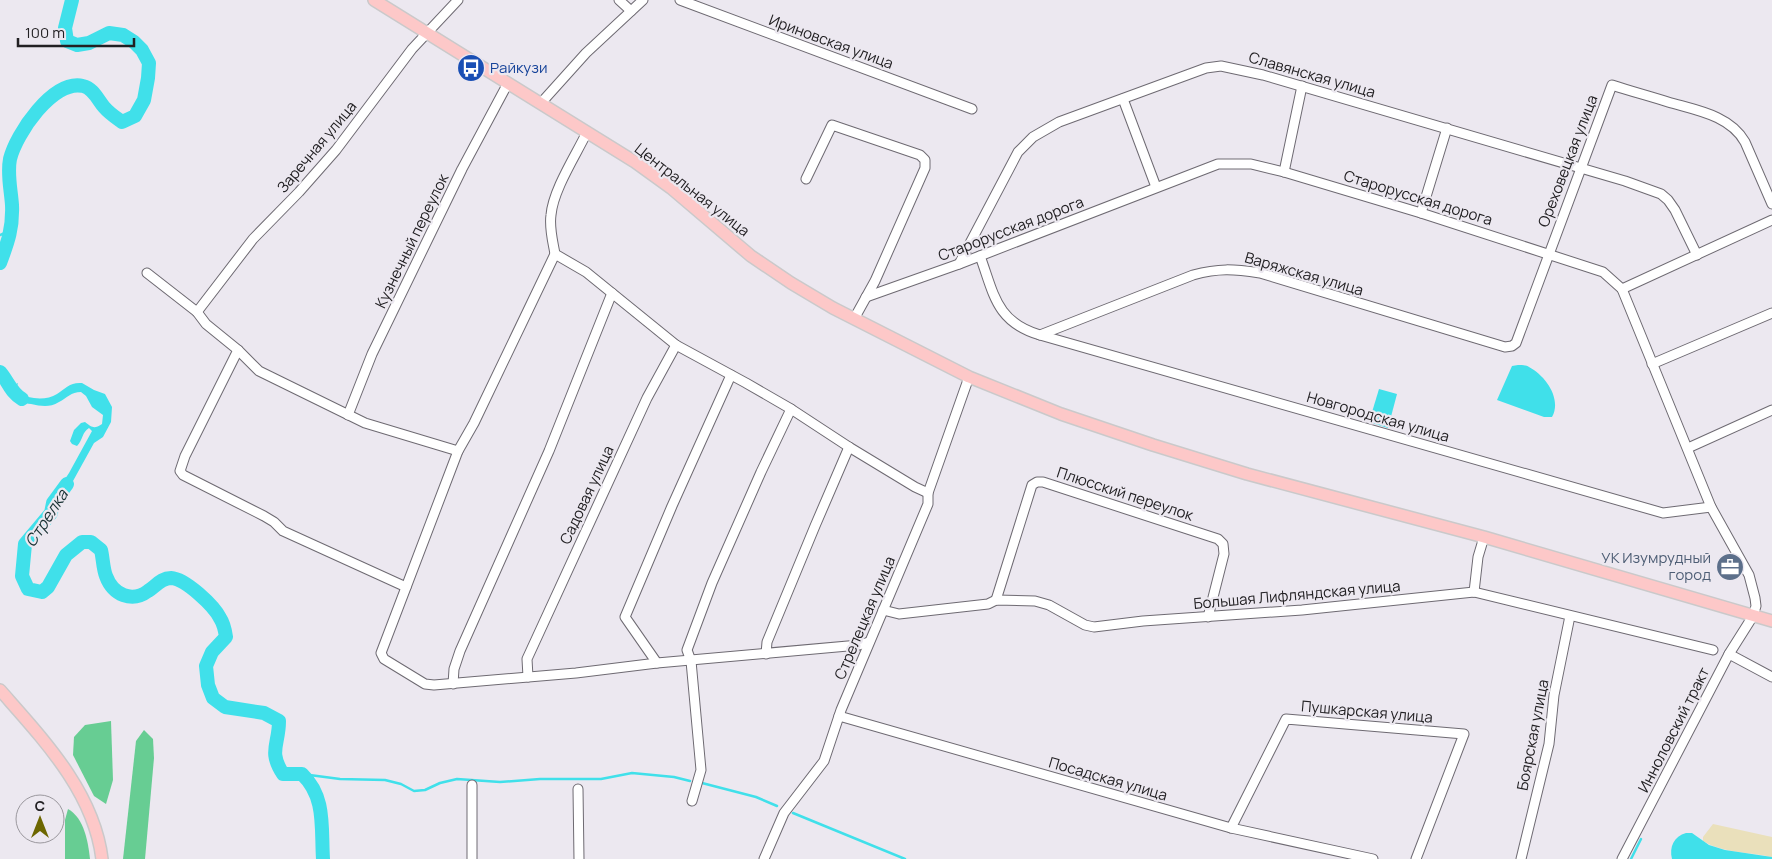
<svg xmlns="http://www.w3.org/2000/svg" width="1772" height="859" font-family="Manrope,sans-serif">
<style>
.forest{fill:#67cd93}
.sand{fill:#eae0bb}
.water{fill:#40e0ea}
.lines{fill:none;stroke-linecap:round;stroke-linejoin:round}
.stream{stroke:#40e0ea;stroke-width:2.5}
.river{stroke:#40e0ea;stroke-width:14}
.minor-casing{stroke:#6e6a72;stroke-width:11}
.major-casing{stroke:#cac9ca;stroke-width:14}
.minor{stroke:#fff;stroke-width:9}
.major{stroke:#fdc8c8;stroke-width:11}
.labels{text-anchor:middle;stroke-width:4.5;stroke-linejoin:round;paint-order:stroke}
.street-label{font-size:15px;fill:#222023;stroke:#ece8f0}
.transit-label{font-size:15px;fill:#164399;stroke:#ece8f0;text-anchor:start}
.service-label{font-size:15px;fill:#4e5e75;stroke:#ece8f0;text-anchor:end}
.water-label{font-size:16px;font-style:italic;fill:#183133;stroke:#ece8f0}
</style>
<rect width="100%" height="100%" fill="#ece8f0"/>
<!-- forest -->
<g class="forest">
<polygon points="111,721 113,780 106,804 94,796 73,755 74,737 85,725"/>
<polygon points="144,730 153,739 154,758 145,859 123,859 136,741"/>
<path d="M68 809C84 818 88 841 90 859H65V820Z"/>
</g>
<!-- sand -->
<path class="sand" d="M1713 824 1772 837V857C1750 852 1722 853 1703 841V837Z"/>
<!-- water -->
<g class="water">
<path d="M1518 365C1521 365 1526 365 1529 367 1546 376 1562 399 1552 417H1544L1497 400 1512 366Z"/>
<path d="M18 383 16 389 18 393C29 399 46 401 57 394 66 388 70 382 82 383L94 390 105 394 112 407 111 422 103 437 94 443 73 481 60 500 53 497 69 473 92 431 89 428C82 432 83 440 77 446L72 444 70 441 74 430 81 423 85 422C93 428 94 429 102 424L103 415 92 407 86 396 81 392C71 392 67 398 59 402 49 408 41 406 31 404 17 402 14 402 4 390Z"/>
<polygon points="1379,389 1397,394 1388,428 1369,422"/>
<path d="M1686 833H1692L1709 845 1725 850 1772 857V859H1672C1669 847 1674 836 1686 833Z"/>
</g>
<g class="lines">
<!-- stream -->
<g class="stream">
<polyline points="0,235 11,230"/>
<polyline points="302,774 340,779 385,780 401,784 414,791 425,790 440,783 457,779 500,782 540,779 601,779 632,773 674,777 690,781"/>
<polyline points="702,783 756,797 777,806"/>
<polyline points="793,813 905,859"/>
<polyline points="1631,859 1641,839"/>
</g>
<!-- river -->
<g class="river">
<path d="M0 263C8 242 13 228 12 205 11 190 7 174 10 159 16 134 53 79 83 86 93 88 98 100 104 107 109 113 115 117 122 122L135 116 144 100 148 78 149 63 142 50 134 42 123 35 109 33 89 43 77 45 67 41 65 28 72 0"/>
<path d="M0 372C8 381 11 393 22 399"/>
<path d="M67 484 53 503 51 513 25 544 22 576 28 589 42 592 48 587 66 555 82 542H91L101 550C103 558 103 569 106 576 113 595 132 603 148 591 156 586 161 578 171 578 186 579 214 606 220 618 224 624 225 630 226 637L212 652 206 666 208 685 213 698 225 707 264 713 279 721C279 745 268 751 283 774H302C326 797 321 827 323 859"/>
</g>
<!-- minor casing -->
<g class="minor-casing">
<g id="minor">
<polyline points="619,0 631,11"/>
<polyline points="680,0 972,109"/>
<polyline points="1123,99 1156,187"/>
<polyline points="541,103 586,53 643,0"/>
<path d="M587 132C576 155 553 190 551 215 549 228 553 242 555 254L586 272 676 345 746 383 791 409 849 447 915 487 928 493"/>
<polyline points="1284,172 1302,86"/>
<polyline points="806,179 832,125 920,155 925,160 925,168 875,281 854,319"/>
<polyline points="1421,213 1447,128"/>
<polyline points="555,254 474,423 458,451 381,653 384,659 425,684 434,685 576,673 657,663 859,645 869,642"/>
<path d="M980 256C994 294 996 322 1040 335L1193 275C1219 268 1233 269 1260 273L1505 347 1512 346 1516 343 1612 85C1630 91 1649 96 1668 102 1695 110 1730 115 1745 142L1772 204"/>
<polyline points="959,264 1018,152 1033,137 1059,122 1206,68 1221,66 1263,75 1625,181 1661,194 1668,200 1675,210 1697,255"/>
<polyline points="147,273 197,312 206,324 238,350 259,371 365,423 458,451"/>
<polyline points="1622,289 1772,220"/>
<polyline points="866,297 959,264 1218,164 1251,164 1284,172 1421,213 1603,272 1622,289 1711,507 1749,575 1755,598 1756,606 1753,616 1729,654 1622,859"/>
<polyline points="197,312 253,239 299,192 336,150 412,49 458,0"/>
<polyline points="1040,335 1663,513 1711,507"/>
<polyline points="238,350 185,456 180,471 183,475 264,516 274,522 283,531 406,587"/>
<polyline points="1652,364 1772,313"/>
<polyline points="348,415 372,354 462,169 508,83"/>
<polyline points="1688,448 1772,410"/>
<polyline points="1474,592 1478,557 1484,537"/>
<polyline points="996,600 1032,485 1037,482 1043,482 1218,539 1223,544 1224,554 1208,617"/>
<polyline points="883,610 899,614 988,604 996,600 1035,601 1049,605 1085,625 1094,627 1143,621 1302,610 1474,592 1713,650"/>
<polyline points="766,654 767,642 815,526 849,447"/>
<polyline points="1729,654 1772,677"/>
<polyline points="657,663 625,617 672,506 731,375"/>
<polyline points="528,677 527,659 647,398 676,345"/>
<polyline points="453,684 454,669 460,651 549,451 612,293"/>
<polyline points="839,716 1231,828 1373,859"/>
<polyline points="472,785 472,859"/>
<polyline points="578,789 579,859"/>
<polyline points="692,801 701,770 691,661 687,650 712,583 761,472 791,409"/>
<polyline points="1231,828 1286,719 1464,734 1416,859"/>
<polyline points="764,859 784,813 824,761 841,710 928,504 928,493 969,377"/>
<polyline points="1521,859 1549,744 1554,695 1570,616"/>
</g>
</g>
<!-- major casing -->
<g class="major-casing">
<g id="major">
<polyline points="374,0 635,162 671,188 751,256 791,283 833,308 969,377 1061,414 1153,445 1247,474 1484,537 1772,621"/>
<path d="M0 690C43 739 94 792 102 859"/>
</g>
</g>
<!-- minor -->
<use href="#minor" class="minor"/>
<!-- major -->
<use href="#major" class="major"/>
</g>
<!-- icons -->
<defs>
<g id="bus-disc" transform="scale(1.4375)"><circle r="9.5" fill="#1a4fb4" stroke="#ece8f0"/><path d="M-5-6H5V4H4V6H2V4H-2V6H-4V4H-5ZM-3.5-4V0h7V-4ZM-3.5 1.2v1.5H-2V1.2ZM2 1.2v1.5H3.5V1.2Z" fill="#fff"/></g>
<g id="office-disc" transform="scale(1.4375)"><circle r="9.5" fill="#5c6f8a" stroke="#ece8f0"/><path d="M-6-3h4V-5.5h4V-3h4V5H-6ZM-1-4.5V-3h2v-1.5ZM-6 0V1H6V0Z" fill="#fff"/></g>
</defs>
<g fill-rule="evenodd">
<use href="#bus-disc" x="471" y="68"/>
<use href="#office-disc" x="1730" y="567"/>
</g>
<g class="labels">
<!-- street labels -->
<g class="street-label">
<text transform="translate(831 42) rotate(20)" y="5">Ириновская улица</text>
<text transform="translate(1312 75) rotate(16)" y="5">Славянская улица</text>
<text transform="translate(317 147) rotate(-50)" y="5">Заречная улица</text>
<text transform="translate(1568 161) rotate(-69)" y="5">Ореховецкая улица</text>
<text transform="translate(692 190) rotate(38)" y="5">Центральная улица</text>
<text transform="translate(1418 198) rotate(17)" y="5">Старорусская дорога</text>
<text transform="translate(1011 229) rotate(-21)" y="5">Старорусская дорога</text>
<text transform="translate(412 241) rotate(-64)" y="5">Кузнечный переулок</text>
<text transform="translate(1304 274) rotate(16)" y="5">Варяжская улица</text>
<text transform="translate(1378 417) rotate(16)" y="5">Новгородская улица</text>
<text transform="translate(1125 494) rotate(18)" y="5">Плюсский переулок</text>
<text transform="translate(587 495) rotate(-65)" y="5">Садовая улица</text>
<text transform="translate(1297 595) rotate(-5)" y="5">Большая Лифляндская улица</text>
<text transform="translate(865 618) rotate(-67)" y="5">Стрелецкая улица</text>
<text transform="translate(1367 712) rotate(5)" y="5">Пушкарская улица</text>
<text transform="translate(1674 730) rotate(-63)" y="5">Инноловский тракт</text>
<text transform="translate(1533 735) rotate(-79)" y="5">Боярская улица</text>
<text transform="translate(1108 779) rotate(16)" y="5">Посадская улица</text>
</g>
<!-- transit labels -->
<g class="transit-label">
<text x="490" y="73">Райкузи</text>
</g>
<!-- service labels -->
<g class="service-label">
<text x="1711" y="563">УК Изумрудный<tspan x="1711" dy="17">город</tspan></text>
</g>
<!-- water labels -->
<g class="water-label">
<text transform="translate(46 518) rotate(-57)" y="6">Стрелка</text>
</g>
</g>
<!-- north arrow -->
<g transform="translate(40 819)"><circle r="24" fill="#ece8f0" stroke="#9b989e"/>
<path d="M0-4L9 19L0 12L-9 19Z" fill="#6d6700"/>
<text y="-8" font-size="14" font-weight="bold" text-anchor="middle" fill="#222023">С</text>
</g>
<!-- scale -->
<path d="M18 38v8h116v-8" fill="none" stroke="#222023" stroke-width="2.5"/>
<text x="25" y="38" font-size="15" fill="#222023" stroke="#ece8f0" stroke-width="4" paint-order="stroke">100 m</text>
</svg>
